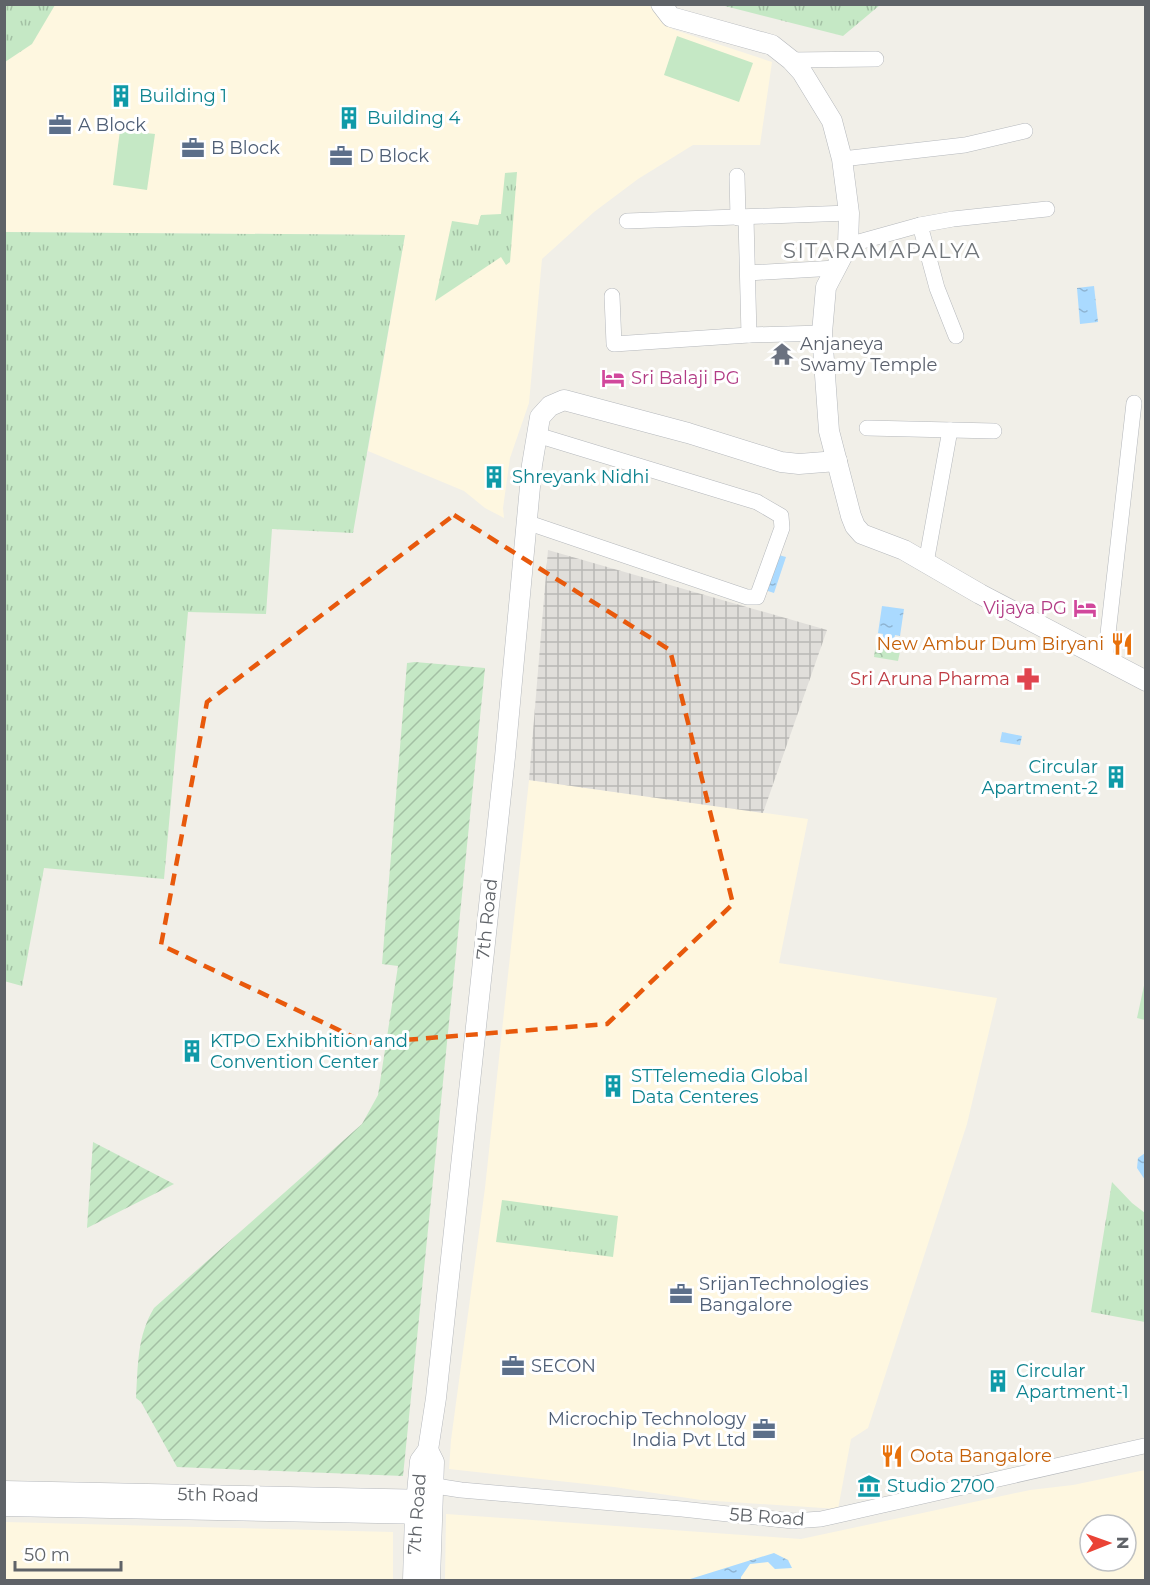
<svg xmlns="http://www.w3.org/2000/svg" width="1150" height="1585" font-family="Montserrat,sans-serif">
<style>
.commercial{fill:#fef7e0;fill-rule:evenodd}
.industrial{fill:url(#industrial-grid)}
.grass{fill:url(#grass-tufts)}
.park{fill:url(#park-crowns)}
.garden{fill:url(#garden-furrows)}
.pitch{fill:#c5e8c5}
.water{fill:url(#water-ripples)}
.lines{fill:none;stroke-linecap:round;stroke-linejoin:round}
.minor-casing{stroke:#b5b8bc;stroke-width:16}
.tertiary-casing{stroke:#b5b8bc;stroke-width:21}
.minor{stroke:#fff;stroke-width:15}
.tertiary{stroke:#fff;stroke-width:20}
.marked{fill:none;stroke:#e8590c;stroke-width:4.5;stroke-dasharray:12 8;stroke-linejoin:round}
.labels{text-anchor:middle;stroke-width:6;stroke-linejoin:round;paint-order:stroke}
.culture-label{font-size:18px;fill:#0d838f;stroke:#fff;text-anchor:start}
.service-label{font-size:18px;fill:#4e5e75;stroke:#fff;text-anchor:start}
.worship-label{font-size:18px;fill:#5b616d;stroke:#fff;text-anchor:start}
.hotel-label{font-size:18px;fill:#b23c85;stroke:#fff;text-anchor:start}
.food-label{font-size:18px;fill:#c56008;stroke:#fff;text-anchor:end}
.health-label{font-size:18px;fill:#be3a42;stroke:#fff;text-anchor:end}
.street-label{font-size:18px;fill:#5f6368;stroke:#fff}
.quarter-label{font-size:21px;letter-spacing:1.5px;fill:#70757a;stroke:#fff}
</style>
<defs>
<pattern id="industrial-grid" width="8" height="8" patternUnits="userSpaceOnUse" patternTransform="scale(1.5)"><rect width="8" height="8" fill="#e0deda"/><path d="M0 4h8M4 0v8" fill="none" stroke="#b9b8b5"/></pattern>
<pattern id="grass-tufts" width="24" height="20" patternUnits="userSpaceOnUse" patternTransform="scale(1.5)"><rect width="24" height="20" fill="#c5e8c5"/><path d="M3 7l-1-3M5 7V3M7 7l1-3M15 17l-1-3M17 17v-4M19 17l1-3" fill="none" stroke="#a3c0a4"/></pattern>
<pattern id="park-crowns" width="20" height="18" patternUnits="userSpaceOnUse" patternTransform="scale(1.5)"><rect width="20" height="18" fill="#c5e8c5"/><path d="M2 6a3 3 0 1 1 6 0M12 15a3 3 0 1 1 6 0" fill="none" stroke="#a3c0a4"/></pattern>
<pattern id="garden-furrows" width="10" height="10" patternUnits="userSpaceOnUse" patternTransform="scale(1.5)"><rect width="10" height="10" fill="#c5e8c5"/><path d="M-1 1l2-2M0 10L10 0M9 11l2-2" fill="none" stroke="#a3c0a4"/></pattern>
<pattern id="water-ripples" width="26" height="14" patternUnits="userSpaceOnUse" patternTransform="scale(1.5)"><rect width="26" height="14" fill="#aadaff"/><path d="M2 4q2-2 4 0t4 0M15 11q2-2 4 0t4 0" fill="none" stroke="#8eb4d2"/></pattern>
</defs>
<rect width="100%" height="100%" fill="#f1efe8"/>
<!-- commercial -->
<g class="commercial">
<polygon points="5,5 653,5 661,20 672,29 772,62 760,145 693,145 638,179 594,212 542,259 529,403 510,458 503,508 504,518 485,508 464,491 368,451 405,235 5,232"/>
<polygon points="529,780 808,819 779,963 997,998 967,1124 868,1428 851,1439 838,1509 701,1500 614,1487 449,1469 451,1440 485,1188"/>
<path d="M1145 1470V1580H445L446 1514 801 1539 1030 1490 1073 1485ZM1090 1525H1126V1561H1090Z"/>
<polygon points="5,1522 393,1532 393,1580 5,1580"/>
</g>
<!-- industrial -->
<polygon class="industrial" points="548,550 827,630 763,813 529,780"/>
<!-- grass -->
<g class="grass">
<polygon points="5,4 55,5 32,44 5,62"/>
<polygon points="721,5 880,4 880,5 843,36"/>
<polygon points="517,172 510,262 506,265 501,257 435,301 452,221 478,225 481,215 501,214 505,173"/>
<polygon points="4,232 405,235 353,533 272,529 266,614 188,612 164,879 44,868 22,986 4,981"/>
<polygon points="1112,1182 1132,1203 1145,1213 1145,1322 1091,1312"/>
<polygon points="502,1200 618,1216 613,1257 496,1242"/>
</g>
<!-- park -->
<polygon class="park" points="876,643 901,647 898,661 874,657"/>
<!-- garden -->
<g class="garden">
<path d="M415 662 485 668 403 1476 177 1467 141 1402 136 1398C138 1366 137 1336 154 1308L362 1124 378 1095 398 966 382 964 407 663Z"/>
<polygon points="93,1142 174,1184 87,1228"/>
</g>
<!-- pitch -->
<g class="pitch">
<polygon points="677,36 753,63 739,102 664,75"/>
<polygon points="120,130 155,134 147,190 113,185"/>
<polygon points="1145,981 1146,1020 1145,1020 1137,1018"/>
</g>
<!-- water -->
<g class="water">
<polygon points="1094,286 1098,322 1080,324 1077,288"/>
<polygon points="768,552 786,557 774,593 756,587"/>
<polygon points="882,606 904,609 900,636 895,635 893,644 882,642 883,634 878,633"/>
<polygon points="1002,732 1022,736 1020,745 1000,742"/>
<polygon points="1145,1153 1146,1153 1145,1180 1137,1168 1138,1158"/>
<polygon points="774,1553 788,1560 792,1568 775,1569 768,1562 750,1564 741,1577 741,1580 687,1580"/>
</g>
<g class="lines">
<!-- minor casing -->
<g class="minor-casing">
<g id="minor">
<polyline points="791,60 876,59"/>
<polyline points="842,159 965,145 1025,131"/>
<polyline points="737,176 738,218"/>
<polyline points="746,218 749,335"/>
<polyline points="627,221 849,213"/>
<polyline points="920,225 937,288 956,336"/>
<polyline points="848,245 920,225 953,219 1047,209"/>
<polyline points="748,273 836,268"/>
<polyline points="612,296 614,344 749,335 822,333"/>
<polyline points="867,428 994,431"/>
<polyline points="526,522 747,597 757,597 782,528 781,516 757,502 537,435"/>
<polyline points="926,563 950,430"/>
<polyline points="1105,660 1134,403"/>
<polyline points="423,1484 461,1490 682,1509 793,1521 821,1519 1144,1446"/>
</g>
</g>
<!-- tertiary casing -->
<g class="tertiary-casing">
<g id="tertiary">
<polyline points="661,4 671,17 772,45 791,60 802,72 832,121 842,159 849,213 848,245 826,287 822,333 829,431 851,516 855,526 862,534 904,550 980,594 1146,681"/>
<polyline points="428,1450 434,1462 430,1580"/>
<polyline points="4,1491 432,1500"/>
<polyline points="4,1506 431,1514"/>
<polyline points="413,1580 415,1514 420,1461 428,1450 436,1398 505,757 532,465 540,417 550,406 564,400 688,433 781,462 799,464 837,461"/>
</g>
</g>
<!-- minor -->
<use href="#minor" class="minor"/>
<!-- tertiary -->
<use href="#tertiary" class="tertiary"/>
</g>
<!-- marked area -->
<path class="marked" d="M454 515 670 650 733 904 607 1024 366 1043 161 945 207 702Z"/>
<!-- icons -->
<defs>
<g id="building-bare" transform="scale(1.8)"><path d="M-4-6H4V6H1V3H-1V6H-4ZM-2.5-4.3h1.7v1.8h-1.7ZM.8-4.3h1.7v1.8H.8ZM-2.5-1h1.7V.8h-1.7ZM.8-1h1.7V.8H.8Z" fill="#0f9aa8" stroke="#fff" stroke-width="2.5" paint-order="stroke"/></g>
<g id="office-bare" transform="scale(1.8)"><path d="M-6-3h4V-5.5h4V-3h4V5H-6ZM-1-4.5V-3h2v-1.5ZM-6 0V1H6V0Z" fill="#5c6f8a" stroke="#fff" stroke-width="2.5" paint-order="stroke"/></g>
<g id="temple-bare" transform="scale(1.8)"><path d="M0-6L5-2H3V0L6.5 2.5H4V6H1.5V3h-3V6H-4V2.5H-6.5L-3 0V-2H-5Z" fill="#6b7280" stroke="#fff" stroke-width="2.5" paint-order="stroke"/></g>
<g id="hotel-bare" transform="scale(1.8)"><path d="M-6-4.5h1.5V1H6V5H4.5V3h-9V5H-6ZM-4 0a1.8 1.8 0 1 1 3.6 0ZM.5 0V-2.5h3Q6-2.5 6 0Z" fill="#d1479c" stroke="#fff" stroke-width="2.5" paint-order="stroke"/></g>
<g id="restaurant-bare" transform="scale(1.8)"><path d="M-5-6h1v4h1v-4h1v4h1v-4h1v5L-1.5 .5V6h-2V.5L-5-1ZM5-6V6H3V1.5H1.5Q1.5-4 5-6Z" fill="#e8710a" stroke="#fff" stroke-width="2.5" paint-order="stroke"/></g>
<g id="pharmacy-bare" transform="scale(1.8)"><path d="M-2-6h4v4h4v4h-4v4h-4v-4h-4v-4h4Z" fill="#e0444e" stroke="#fff" stroke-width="2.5" paint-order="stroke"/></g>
<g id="museum-bare" transform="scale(1.8)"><path d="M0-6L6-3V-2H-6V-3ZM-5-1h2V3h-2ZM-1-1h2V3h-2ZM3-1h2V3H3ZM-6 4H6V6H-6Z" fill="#0f9aa8" stroke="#fff" stroke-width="2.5" paint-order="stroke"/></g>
</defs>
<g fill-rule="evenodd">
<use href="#building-bare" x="121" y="96"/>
<use href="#building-bare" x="349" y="118"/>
<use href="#office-bare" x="60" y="125"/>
<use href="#office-bare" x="193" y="148"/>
<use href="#office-bare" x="341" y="156"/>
<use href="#temple-bare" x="782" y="354"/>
<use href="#hotel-bare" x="613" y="378"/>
<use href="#building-bare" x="494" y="477"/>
<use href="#hotel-bare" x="1085" y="608"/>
<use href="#restaurant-bare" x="1122" y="644"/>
<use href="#pharmacy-bare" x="1028" y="679"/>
<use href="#building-bare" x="1116" y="777"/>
<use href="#building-bare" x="192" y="1051"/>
<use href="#building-bare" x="613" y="1086"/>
<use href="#office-bare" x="681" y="1294"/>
<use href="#office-bare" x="513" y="1366"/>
<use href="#building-bare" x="998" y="1381"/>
<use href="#office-bare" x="764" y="1429"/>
<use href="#restaurant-bare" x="892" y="1456"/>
<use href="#museum-bare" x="869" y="1486"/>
</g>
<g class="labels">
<!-- culture labels -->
<g class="culture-label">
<text x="139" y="102">Building 1</text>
<text x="367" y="124">Building 4</text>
<text x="512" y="483">Shreyank Nidhi</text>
<text x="1098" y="773" text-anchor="end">Circular<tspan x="1098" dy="21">Apartment-2</tspan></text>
<text x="210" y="1047">KTPO Exhibhition and<tspan x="210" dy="21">Convention Center</tspan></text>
<text x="631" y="1082">STTelemedia Global<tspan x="631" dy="21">Data Centeres</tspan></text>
<text x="1016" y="1377">Circular<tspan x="1016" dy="21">Apartment-1</tspan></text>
<text x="887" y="1492">Studio 2700</text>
</g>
<!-- service labels -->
<g class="service-label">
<text x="78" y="131">A Block</text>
<text x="211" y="154">B Block</text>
<text x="359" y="162">D Block</text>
<text x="699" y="1290">SrijanTechnologies<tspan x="699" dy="21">Bangalore</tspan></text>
<text x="531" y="1372">SECON</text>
<text x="746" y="1425" text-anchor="end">Microchip Technology<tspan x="746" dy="21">India Pvt Ltd</tspan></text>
</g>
<!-- worship labels -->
<g class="worship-label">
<text x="800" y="350">Anjaneya<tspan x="800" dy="21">Swamy Temple</tspan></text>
</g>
<!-- hotel labels -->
<g class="hotel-label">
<text x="631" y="384">Sri Balaji PG</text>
<text x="1067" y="614" text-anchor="end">Vijaya PG</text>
</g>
<!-- food labels -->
<g class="food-label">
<text x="1104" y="650">New Ambur Dum Biryani</text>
<text x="910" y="1462" text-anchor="start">Oota Bangalore</text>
</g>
<!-- health labels -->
<g class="health-label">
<text x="1010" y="685">Sri Aruna Pharma</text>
</g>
<!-- street labels -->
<g class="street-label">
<text transform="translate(487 919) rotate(-84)" y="6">7th Road</text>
<text transform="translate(218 1495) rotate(1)" y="6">5th Road</text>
<text transform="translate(417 1514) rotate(-86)" y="6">7th Road</text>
<text transform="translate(767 1517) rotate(4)" y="6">5B Road</text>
</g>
<!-- quarter labels -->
<g class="quarter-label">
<text x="882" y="258">SITARAMAPALYA</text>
</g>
</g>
<!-- border -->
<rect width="1150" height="1585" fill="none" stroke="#5f6368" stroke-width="12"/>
<!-- north arrow -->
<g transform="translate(1108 1543) rotate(89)"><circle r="28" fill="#ffffff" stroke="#bfc1c3" stroke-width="1.5"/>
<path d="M0-4.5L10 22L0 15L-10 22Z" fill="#ea4335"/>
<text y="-9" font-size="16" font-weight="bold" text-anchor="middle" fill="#5f6368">N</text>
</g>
<!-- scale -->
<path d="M15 1561v9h106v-9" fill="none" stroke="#5f6368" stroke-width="3"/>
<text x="24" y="1561" font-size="18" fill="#5f6368" stroke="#ffffff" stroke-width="4.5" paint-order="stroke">50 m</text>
</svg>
